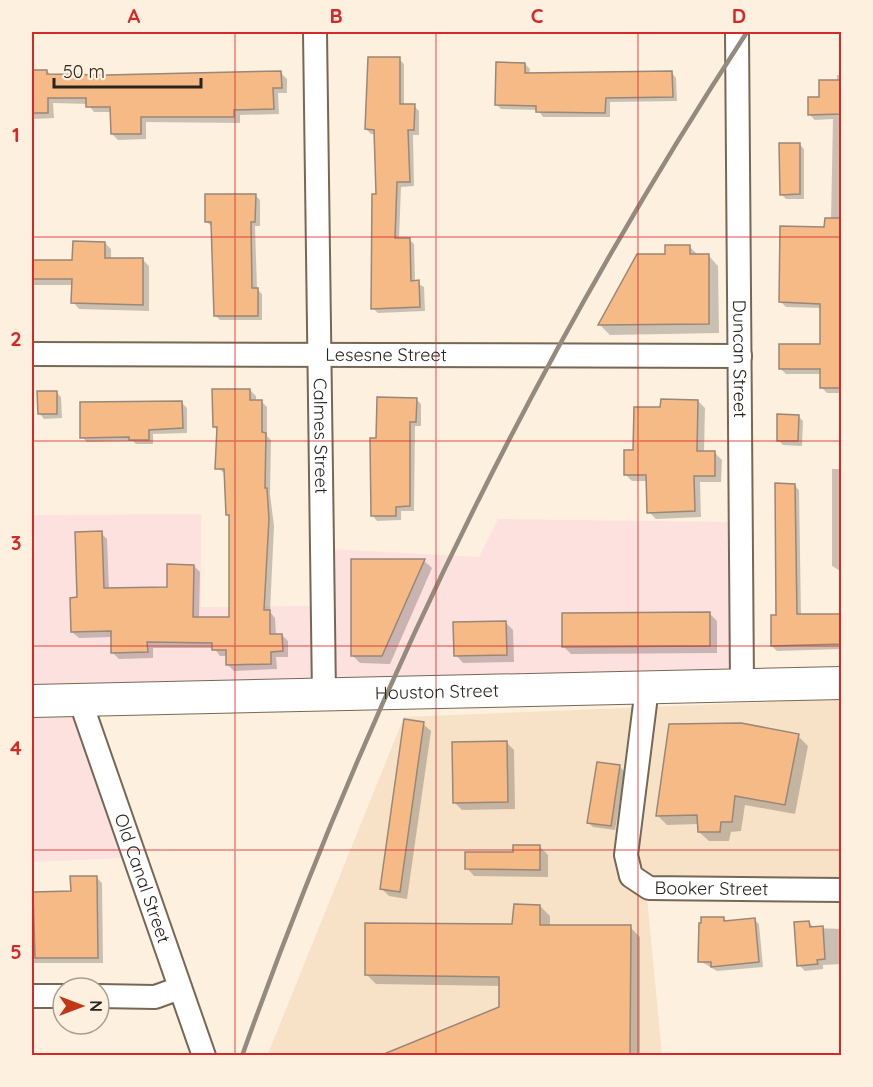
<svg xmlns="http://www.w3.org/2000/svg" width="873" height="1087" font-family="Quicksand,sans-serif">
<style>
.commercial{fill:#fce1de}
.built{fill:#f7e2c7}
.shadow{fill:#0003}
.building{fill:#f5ba86;stroke:#9a8777;stroke-width:1.5}
.lines{fill:none;stroke-linecap:round;stroke-linejoin:round}
.street-casing{stroke:#766856;stroke-width:26}
.secondary-casing{stroke:#766856;stroke-width:34}
.street{stroke:#fff;stroke-width:22}
.secondary{stroke:#fff;stroke-width:32}
.rail{stroke:#948b7e;stroke-width:4.5}
.grid{fill:none;stroke:#d62828;stroke-width:1.5;stroke-opacity:0.55}
.labels{text-anchor:middle;stroke-width:6;stroke-linejoin:round;paint-order:stroke}
.street-label{font-size:18px;fill:#29241c;stroke:#fdf0df}
.neatline{fill:none;stroke:#d62828;stroke-width:2}
.grid-label{font-size:20px;text-anchor:middle;font-weight:bold;fill:#d62828}
</style>
<rect width="100%" height="100%" fill="#fdf0df"/>
<!-- commercial -->
<polygon class="commercial" points="201,514 201,607 310,606 310,548 479,557 498,519 732,522 730,674 68,690 125,858 32,862 32,515"/>
<!-- built -->
<polygon class="built" points="841,699 841,878 645,876 662,1055 267,1056 404,717"/>
<!-- shadow -->
<g class="shadow">
<polygon points="399,59 404,64 404,106 414,106 419,111 419,135 413,135 414,186 401,187 399,239 409,239 414,244 415,282 424,287 425,311 378,313 373,308 378,196 376,134 371,134 366,129"/>
<polygon points="525,64 530,69 529,74 672,73 676,78 677,101 610,102 610,117 543,117 538,110 501,109 496,104"/>
<polygon points="47,71 51,75 106,76 281,73 287,79 287,93 278,93 279,114 240,115 240,123 146,122 146,139 118,140 112,134 112,112 94,112 88,104 53,103 54,118 32,119 32,72"/>
<polygon points="837,75 842,75 842,572 832,566 832,469 840,469 839,393 827,393 821,387 822,374 786,374 780,368 821,346 821,308 786,307 781,302 831,219 833,119 815,120 809,114 837,81"/>
<polygon points="799,144 804,149 804,199 786,199 781,194"/>
<polygon points="255,195 260,200 260,226 255,226 257,289 262,294 262,320 220,320 215,315 211,226 206,221"/>
<polygon points="105,243 111,249 111,260 143,260 149,266 149,311 79,309 73,302 73,285 32,285 32,261 74,261"/>
<polygon points="689,246 698,255 708,255 718,266 719,333 610,335 600,325 666,255"/>
<polygon points="250,390 256,396 256,401 261,401 267,407 267,436 271,440 270,494 274,526 270,612 275,618 276,635 282,635 288,641 288,657 276,657 277,669 234,671 228,665 227,656 220,656 214,648 153,648 153,658 119,659 113,653 112,637 79,638 72,632 78,599 101,533 107,539 109,590 168,588 194,566 200,572 199,618 230,619 231,518 227,515 226,474 217,468 218,430 214,427"/>
<polygon points="56,392 61,397 62,418 44,419 40,414"/>
<polygon points="416,399 421,404 421,426 415,426 414,511 401,511 401,520 377,521 373,516 377,439"/>
<polygon points="698,401 705,408 704,452 715,453 722,460 721,482 700,482 701,517 656,519 649,512 648,481 632,481 625,474 635,451 662,409"/>
<polygon points="182,403 187,408 187,433 153,434 153,444 136,444 133,441 87,442 82,437"/>
<polygon points="798,416 803,421 802,446 783,445 778,440"/>
<polygon points="794,485 799,490 801,616 842,615 842,649 777,651 772,646"/>
<polygon points="424,561 432,568 390,664 360,663 353,656"/>
<polygon points="709,613 717,621 717,653 571,654 563,646"/>
<polygon points="505,622 513,630 514,662 463,663 456,655"/>
<polygon points="423,724 431,731 407,899 389,896 381,888"/>
<polygon points="798,736 808,746 795,814 745,805 741,831 731,832 729,841 709,841 699,832 699,824 667,825 657,815"/>
<polygon points="506,742 514,750 515,809 462,810 454,802"/>
<polygon points="620,767 625,772 615,830 593,827 588,822"/>
<polygon points="540,847 548,855 548,877 474,876 467,868"/>
<polygon points="96,877 102,883 103,963 32,963 32,907 72,892"/>
<polygon points="540,906 550,916 550,926 630,927 640,937 640,1056 410,1056 501,1008 501,986 376,984 366,974 513,926"/>
<polygon points="724,918 727,922 754,919 759,924 763,967 717,971 700,961"/>
<polygon points="809,922 814,928 842,929 842,964 823,965 823,969 805,971 799,965"/>
</g>
<!-- building -->
<g class="building">
<polygon points="368,57 400,57 400,104 415,104 414,130 408,130 410,182 397,182 395,238 410,238 411,281 419,280 420,307 371,309 372,194 376,194 374,130 365,129"/>
<polygon points="496,62 525,63 525,73 672,71 673,97 606,98 605,113 536,112 536,106 495,105"/>
<polygon points="32,70 47,70 47,74 106,75 281,71 282,88 273,88 274,109 234,110 234,117 141,117 141,134 111,134 110,107 86,107 86,98 48,98 48,113 32,113"/>
<polygon points="819,80 842,80 842,114 808,115 808,97 819,97"/>
<polygon points="779,143 800,143 800,194 780,195"/>
<polygon points="205,194 256,194 255,222 251,222 252,288 258,288 258,316 214,316 211,222 205,222"/>
<polygon points="825,218 842,218 842,388 820,388 820,369 779,369 779,344 820,344 820,304 779,302 780,226 824,227"/>
<polygon points="73,241 105,242 105,258 143,258 143,305 71,303 72,279 32,279 32,260 72,260"/>
<polygon points="665,245 690,245 690,254 709,254 709,324 598,325 637,254 665,254"/>
<polygon points="212,389 250,389 250,400 262,400 262,432 266,433 265,488 267,488 269,519 264,610 270,610 270,634 282,634 283,651 271,652 271,664 226,665 226,650 212,650 212,643 147,642 148,652 111,653 111,631 71,632 70,598 77,597 75,532 102,531 104,588 167,587 167,564 194,565 193,617 229,617 229,515 226,515 224,469 215,469 217,427 213,427"/>
<polygon points="37,391 57,391 57,414 38,414"/>
<polygon points="377,397 417,398 416,422 410,422 410,506 396,507 396,516 371,516 370,438 376,438"/>
<polygon points="661,399 698,400 697,451 715,451 715,476 694,476 695,511 647,513 646,475 624,475 624,450 633,450 634,407 660,407"/>
<polygon points="182,401 183,428 149,430 149,440 129,440 129,437 80,438 80,402"/>
<polygon points="777,414 799,415 798,441 777,441"/>
<polygon points="775,483 795,484 797,614 842,614 842,644 771,646 771,615 776,615"/>
<polygon points="351,559 425,559 382,656 351,656"/>
<polygon points="710,612 710,646 562,647 562,613"/>
<polygon points="506,621 507,655 454,656 453,622"/>
<polygon points="404,719 424,722 400,892 380,889"/>
<polygon points="741,723 799,734 785,805 735,796 732,822 721,822 720,832 698,832 697,815 656,816 669,724"/>
<polygon points="507,741 508,802 453,803 452,742"/>
<polygon points="597,762 620,765 611,826 587,823"/>
<polygon points="513,845 540,845 540,870 465,869 465,852 513,852"/>
<polygon points="70,876 97,876 98,958 35,958 33,892 71,891"/>
<polygon points="514,904 540,905 540,925 631,925 630,1056 379,1056 499,1007 499,977 365,975 365,923 512,924"/>
<polygon points="701,917 724,917 724,921 755,918 759,962 711,967 711,962 698,962 699,923 701,923"/>
<polygon points="809,921 810,927 823,926 825,959 817,960 818,964 797,966 794,922"/>
</g>
<g class="lines">
<!-- street casing -->
<g class="street-casing">
<g id="street">
<path id="s1" d="M315 32 324 695"/>
<path id="s2" d="M737 32 742 685"/>
<path id="s3" d="M32 354 740 356"/>
<path id="s4" d="M647 688 626 855 631 876 649 888 842 890"/>
<path id="s5" d="M80 700 204 1056"/>
<polyline points="32,996 63,996"/>
<polyline points="99,996 155,997 180,988"/>
</g>
</g>
<!-- secondary casing -->
<g class="secondary-casing">
<g id="secondary">
<path id="s6" d="M32 701 842 683"/>
</g>
</g>
<!-- street -->
<use href="#street" class="street"/>
<!-- secondary -->
<use href="#secondary" class="secondary"/>
<!-- rail -->
<path class="rail" d="M242 1056C370 697 539 350 747 32"/>
</g>
<!-- grid -->
<path class="grid" d="M235 32V1056M436 32V1056M638 32V1056M32 237H842M32 441H842M32 646H842M32 850H842"/>
<g class="labels">
<!-- street labels -->
<g class="street-label">
<text dy="6" stroke="none"><textPath href="#s3" startOffset="354">Lesesne Street</textPath></text>
<text dy="6" stroke="none"><textPath href="#s2" startOffset="327">Duncan Street</textPath></text>
<text dy="6" stroke="none"><textPath href="#s1" startOffset="404">Calmes Street</textPath></text>
<text dy="6" stroke="none"><textPath href="#s6" startOffset="405">Houston Street</textPath></text>
<text dy="6" stroke="none"><textPath href="#s5" startOffset="189">Old Canal Street</textPath></text>
<text dy="6" stroke="none"><textPath href="#s4" startOffset="274">Booker Street</textPath></text>
</g>
</g>
<!-- border -->
<rect width="873" height="1087" fill="none" stroke="#fdf0df" stroke-width="66"/>
<!-- north arrow -->
<g transform="translate(81 1006) rotate(90)"><circle r="28" fill="#fdf0df" stroke="#a89e91" stroke-width="1.5"/>
<path d="M0-4.5L10 22L0 15L-10 22Z" fill="#c13715"/>
<text y="-9" font-size="16" font-weight="bold" text-anchor="middle" fill="#29241c">N</text>
</g>
<!-- scale -->
<path d="M54 78v9h147v-9" fill="none" stroke="#29241c" stroke-width="3"/>
<text x="63" y="78" font-size="18" fill="#29241c" stroke="#fdf0df" stroke-width="4.5" paint-order="stroke">50 m</text>
<rect x="33" y="33" width="807" height="1021" class="neatline"/>
<g class="grid-label">
<text x="134" y="23">A</text>
<text x="336" y="23">B</text>
<text x="537" y="23">C</text>
<text x="739" y="23">D</text>
<text x="16" y="142">1</text>
<text x="16" y="346">2</text>
<text x="16" y="550">3</text>
<text x="16" y="755">4</text>
<text x="16" y="959">5</text>
</g>
</svg>
